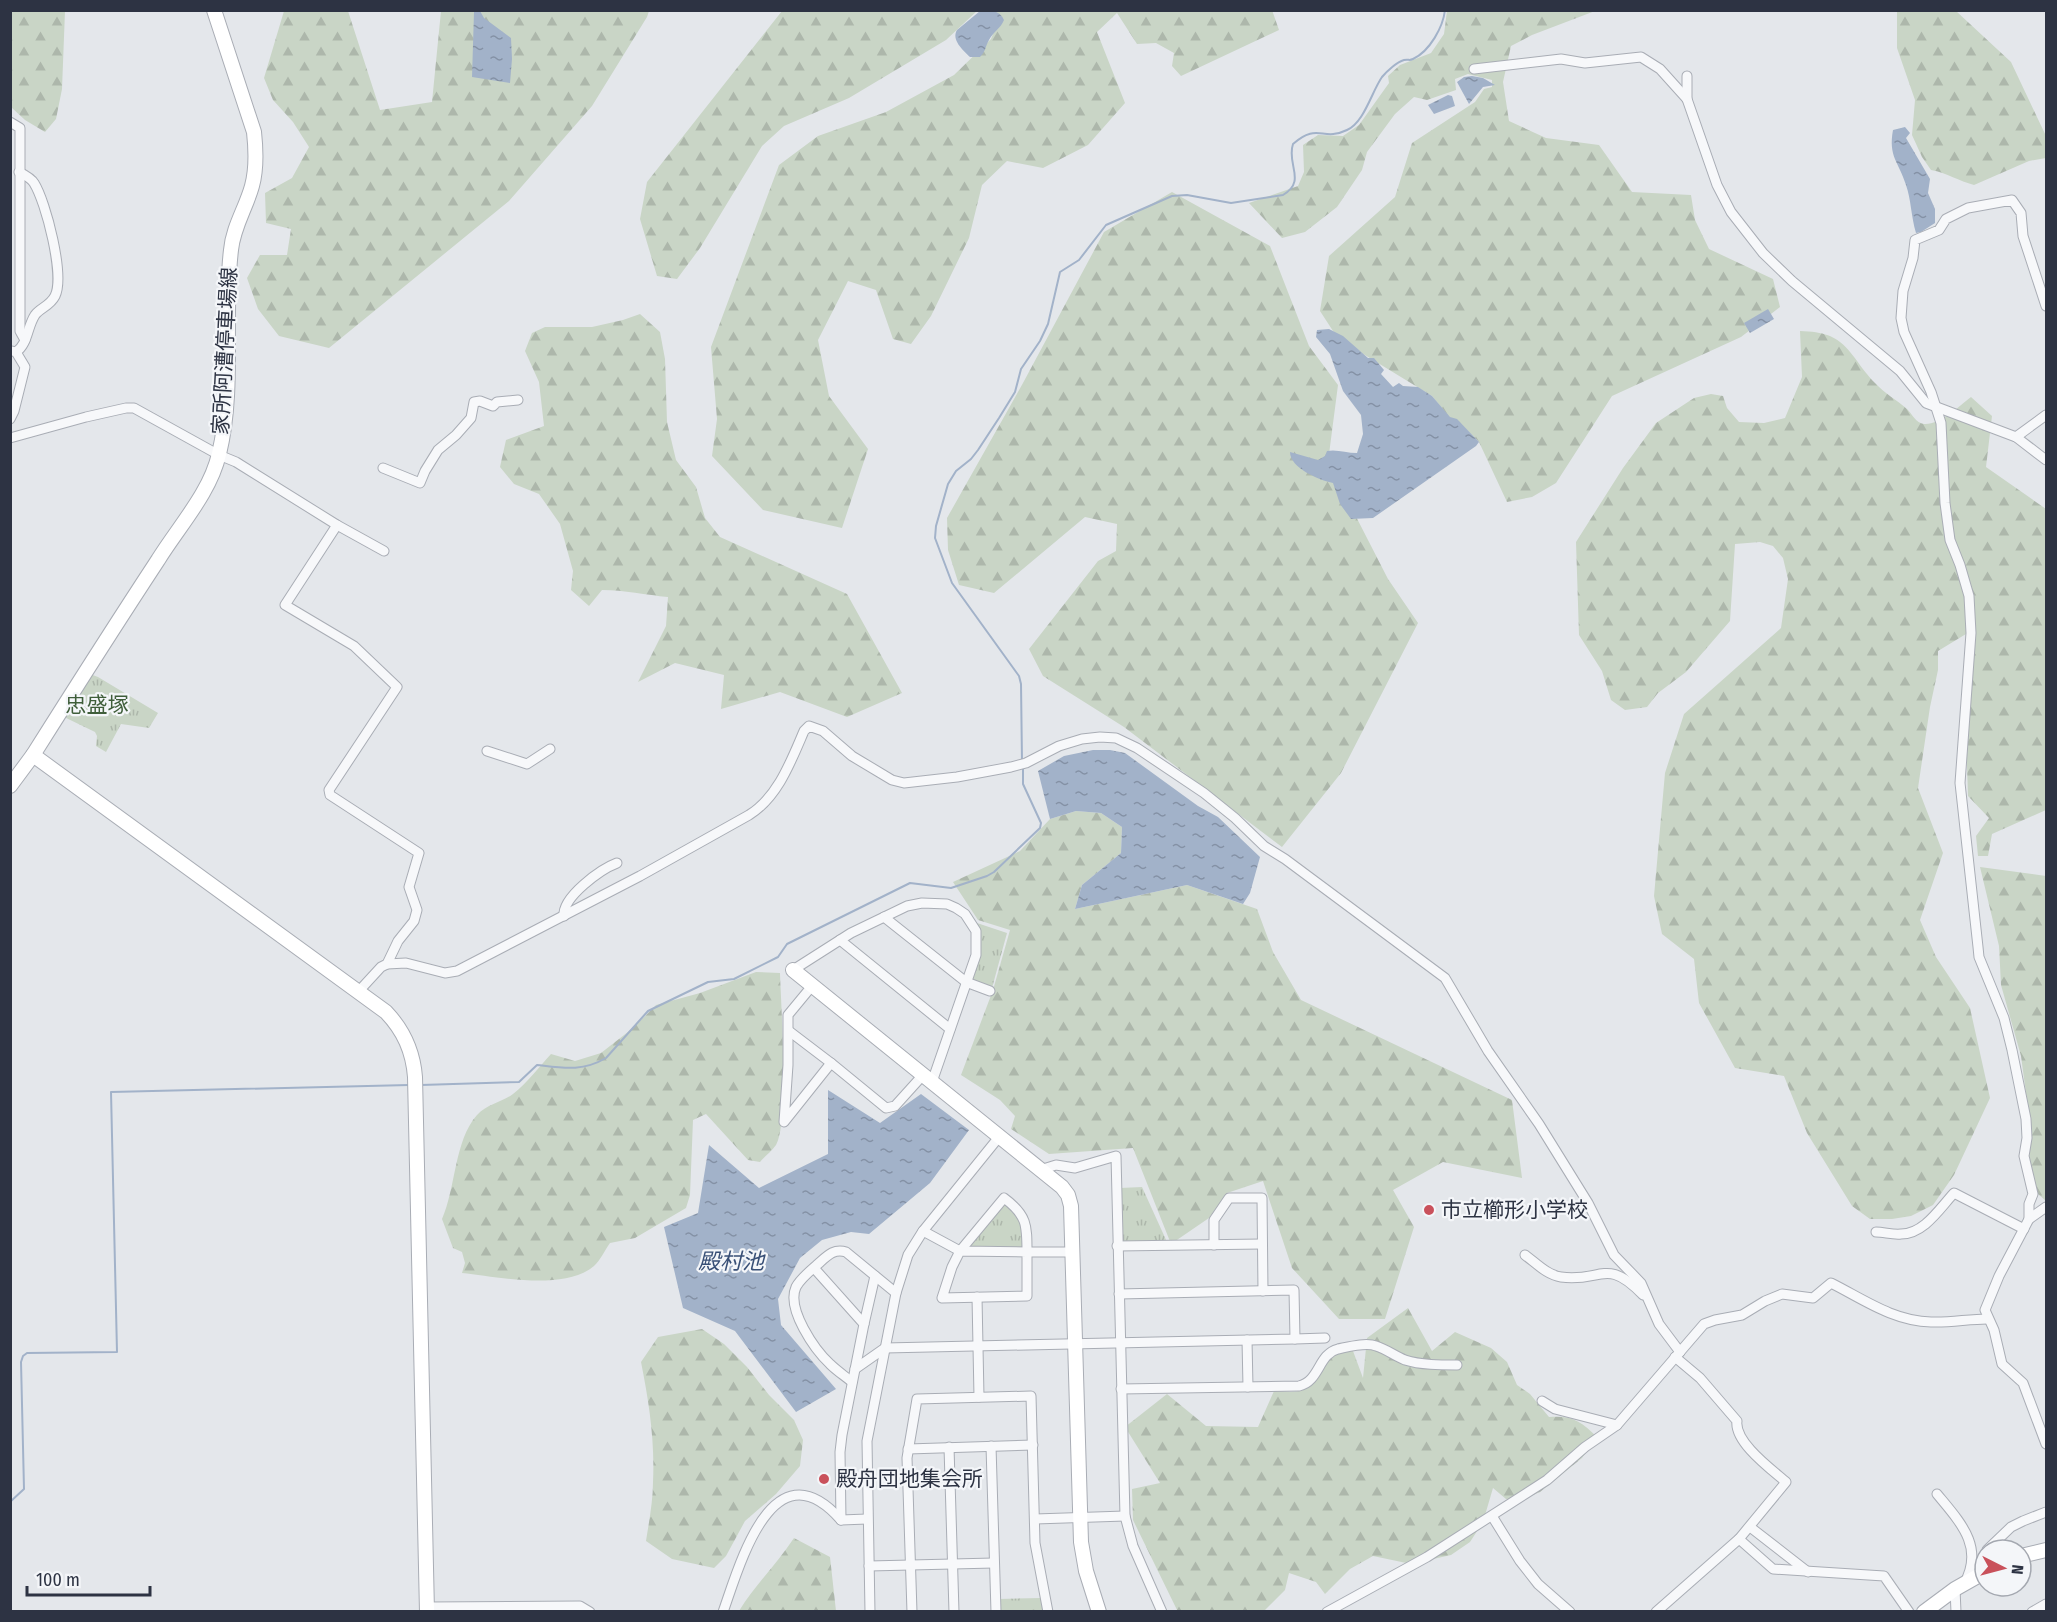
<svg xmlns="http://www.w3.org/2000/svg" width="2057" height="1622" font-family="'Fira Sans Condensed','Noto Sans JP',sans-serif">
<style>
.forest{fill:url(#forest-firs)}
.park{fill:url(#park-tufts)}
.water{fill:url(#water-ripples)}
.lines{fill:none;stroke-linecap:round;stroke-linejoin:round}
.stream{stroke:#a2b2c9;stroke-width:2}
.street-casing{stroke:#a9adb5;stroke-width:11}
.secondary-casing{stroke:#a9adb5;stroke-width:16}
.street{stroke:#f7f8fa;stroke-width:9}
.secondary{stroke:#fff;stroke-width:14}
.poi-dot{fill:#c9515b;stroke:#f4f6f9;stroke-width:2}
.labels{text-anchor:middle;stroke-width:4.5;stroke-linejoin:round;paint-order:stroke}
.street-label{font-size:21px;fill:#2d3343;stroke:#f4f6f9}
.park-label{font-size:21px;fill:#3f5e3a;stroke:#f4f6f9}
.poi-label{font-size:21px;fill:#2d3343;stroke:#f4f6f9;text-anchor:start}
.water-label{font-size:22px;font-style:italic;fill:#384f76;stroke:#f4f6f9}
</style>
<defs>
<pattern id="forest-firs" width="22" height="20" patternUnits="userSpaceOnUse" patternTransform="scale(1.5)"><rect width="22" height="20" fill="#c9d5c6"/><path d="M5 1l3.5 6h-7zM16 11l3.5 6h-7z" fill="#adb7ab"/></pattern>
<pattern id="park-tufts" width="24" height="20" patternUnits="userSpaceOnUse" patternTransform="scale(1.5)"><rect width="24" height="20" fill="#c9d5c6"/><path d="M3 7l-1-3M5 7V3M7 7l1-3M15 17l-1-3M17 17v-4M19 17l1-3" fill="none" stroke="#adb7ab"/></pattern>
<pattern id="water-ripples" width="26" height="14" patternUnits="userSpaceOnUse" patternTransform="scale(1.5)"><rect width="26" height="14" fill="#a2b2c9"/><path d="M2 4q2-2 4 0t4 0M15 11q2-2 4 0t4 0" fill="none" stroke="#8491a5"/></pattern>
</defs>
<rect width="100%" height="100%" fill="#e4e7eb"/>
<!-- forest -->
<g class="forest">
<polygon points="11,10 65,11 62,89 56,119 45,132 25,120 11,107"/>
<polygon points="1272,10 1279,30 1181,76 1172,66 1174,53 1156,43 1137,44 1117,13 1097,32 1125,103 1088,145 1043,168 1007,161 982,185 969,238 931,316 911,344 893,339 876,290 848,281 818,340 829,396 868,449 842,528 763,510 712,456 717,419 711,347 779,165 818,136 886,112 954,75 991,39 999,19 988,11"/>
<polygon points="284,11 348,11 380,110 432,102 441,11 649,11 647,17 592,106 509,201 329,348 279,336 258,309 247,278 260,255 287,255 291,229 266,223 265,193 292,178 309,147 293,122 273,100 264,78"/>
<polygon points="782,11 977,11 946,40 849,98 784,126 762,146 700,248 677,279 657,276 640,219 647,182"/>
<polygon points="1447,11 1595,11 1532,35 1511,46 1503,82 1509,121 1546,138 1599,145 1632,192 1691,195 1695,220 1709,249 1773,279 1780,307 1741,337 1612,396 1556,483 1532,497 1507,502 1479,442 1457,420 1450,418 1432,396 1360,352 1333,331 1320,311 1329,256 1395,197 1412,143 1475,102 1484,89 1492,87 1492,80 1468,74 1455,79 1456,90 1427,100 1414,97 1395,114 1367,152 1362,170 1337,207 1305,232 1282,238 1249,203 1298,186 1304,172 1303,145 1318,135 1343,136 1359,125 1389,83 1388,76 1400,65 1431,53 1444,34"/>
<path d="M1908 11H1956L2011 62 2046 136V158L2029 161 1974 185C1959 181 1947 173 1931 170L1922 157 1912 135 1915 100 1897 48V12Z"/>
<polygon points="1172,192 1270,246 1309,346 1338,385 1328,462 1388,579 1418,623 1341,773 1282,847 1124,727 1043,676 1029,649 1098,561 1116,551 1117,524 1085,517 994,593 959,585 948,550 947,518 1023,383 1104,232"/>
<path d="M640 314 660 332 665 359 667 422 676 460 696 487 705 518 720 537 847 594 902 693 847 717 780 692 721 709 724 675 675 663 638 682 666 626 668 597C646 595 624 590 602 590L589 606 571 590 573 571 560 524 539 494 514 484 500 467 506 440 544 426 539 382 525 351 532 333 545 327H592L623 320Z"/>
<path d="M1800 331C1848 332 1847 353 1875 383 1884 393 1897 400 1907 409 1912 414 1916 423 1924 424 1940 425 1959 406 1971 397L1992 416 1986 467 2046 509V810L1992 834 1988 856H1978L1976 836 1989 818 1968 796 1966 737 1975 635 1966 634 1938 651V670L1930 707 1918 788 1943 853 1920 920 1936 957 1970 1008 1990 1098 1954 1175 1933 1205 1911 1216 1892 1219H1870L1852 1206 1807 1133 1784 1076 1735 1068 1699 1003 1694 959 1662 934 1654 896 1665 773 1684 714 1781 628 1788 579 1783 558 1773 546 1760 542 1735 544 1730 621 1686 672 1658 693 1647 707 1625 710 1611 700 1602 671 1579 635 1576 542 1623 468 1656 423 1694 398 1711 394 1723 396 1727 408 1739 422 1764 423 1785 418 1802 377Z"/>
<polygon points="1076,811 1101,813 1122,827 1121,853 1082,885 1075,909 1187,885 1257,909 1273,952 1301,1000 1512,1100 1522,1178 1443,1162 1393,1190 1414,1227 1385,1319 1339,1319 1292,1268 1263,1181 1227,1193 1209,1218 1171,1244 1133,1148 1049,1154 1011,1129 1015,1116 1000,1100 961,1075 993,990 1010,930 978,920 953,882 1020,851 1050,819"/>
<polygon points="1980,867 2046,876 2046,1201 2038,1194 2029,1159 2030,1123 2021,1056 2001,985 1999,946"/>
<path d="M756 972 780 973C781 1005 789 1123 776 1145 772 1151 765 1156 760 1162L748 1160 706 1114 693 1120 690 1195 686 1208 635 1238 610 1243C605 1250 600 1261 594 1266 565 1291 498 1277 462 1273L465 1263 462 1252 453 1248 442 1219C456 1188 454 1141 477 1115 487 1104 502 1102 513 1094 527 1083 539 1067 551 1054L575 1061 601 1053 633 1028 656 1005 700 993Z"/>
<path d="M1408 1308 1432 1351 1455 1332 1491 1348 1507 1362 1517 1385 1530 1394 1549 1417C1572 1415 1581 1421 1597 1437L1582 1458 1540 1492 1526 1498 1506 1499 1493 1488 1483 1522 1470 1542 1451 1555 1411 1564 1373 1556 1350 1569 1325 1594 1316 1582 1289 1573 1285 1590 1264 1611 1178 1612 1133 1520 1132 1489 1160 1483 1125 1427 1167 1394 1206 1426 1258 1427 1274 1391C1283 1391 1295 1393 1303 1390 1322 1384 1320 1363 1335 1355 1340 1352 1347 1352 1353 1351L1363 1378 1367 1338Z"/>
<path d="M702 1329 724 1344 747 1367 769 1395 794 1420 803 1440 800 1466 776 1494 745 1521 726 1556 714 1568 672 1559 646 1541C649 1522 653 1501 653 1482 655 1441 649 1402 641 1362L658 1337Z"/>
<path d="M794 1538 830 1557 836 1611H739C755 1585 777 1564 794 1538Z"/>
</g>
<!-- park -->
<g class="park">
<polygon points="90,674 98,677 158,713 149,728 121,724 106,752 96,746 97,736 95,732 62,716"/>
<path d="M977 923 1007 933 992 988 973 982 972 979C978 961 985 942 977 923Z"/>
<polygon points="1142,1187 1167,1242 1121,1241 1120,1188"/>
<polygon points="1005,1204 1020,1221 1024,1246 1022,1249 969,1246"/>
<polygon points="1041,1598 1044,1611 999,1611 999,1599"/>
</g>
<!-- water -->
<g class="water">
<polygon points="480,11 484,18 511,38 512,59 510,83 472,77 474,12"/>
<path d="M980 11C989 9 1000 10 1004 20 1001 28 993 32 989 40 985 47 986 51 980 57H970C963 50 951 40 957 30Z"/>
<polygon points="1472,76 1483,78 1495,85 1483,87 1469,104 1457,82 1464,77"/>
<polygon points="1448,95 1452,96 1455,106 1434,114 1428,105"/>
<path d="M1905 127 1910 133 1906 138 1930 179 1928 193 1935 209V223L1921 232 1916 233C1911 216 1911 199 1906 185 1899 162 1888 157 1893 130Z"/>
<polygon points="1768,309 1774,319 1750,333 1744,323"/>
<path d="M1329 329 1343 336 1368 358H1374L1384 370 1381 374 1393 387 1399 383 1403 386 1418 387 1432 396 1450 417 1457 419 1479 442 1476 446 1373 518 1351 519 1340 504 1333 483C1319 480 1290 468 1290 452L1318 460 1325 456 1327 451C1337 449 1346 453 1357 453L1363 434 1361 415 1343 391 1330 354 1316 337 1317 330Z"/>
<polygon points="1093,750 1110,750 1125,753 1198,806 1218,817 1260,857 1250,893 1243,904 1187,885 1075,909 1082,885 1121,853 1122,827 1101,813 1076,811 1050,819 1038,771 1064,756"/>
<polygon points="828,1090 880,1123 921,1094 969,1130 930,1183 869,1234 851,1232 822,1240 800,1258 778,1299 781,1325 836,1389 796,1412 735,1331 683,1308 664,1227 698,1213 709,1145 759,1188 828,1154"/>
</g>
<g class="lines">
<!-- stream -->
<g class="stream">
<path d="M1022 762 1021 684 1019 676 952 583 935 538 936 526 948 484 956 471 971 459 978 450 999 418 1015 392 1021 369 1040 341 1048 324 1060 272 1079 260 1106 225 1172 196 1187 195 1231 203 1283 195C1307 181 1286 164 1293 144 1318 122 1322 142 1347 130 1364 123 1372 91 1382 77 1387 71 1397 62 1404 60 1409 59 1409 61 1413 59 1430 51 1443 27 1445 10"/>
<path d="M421 1085 519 1082 537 1065C563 1068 582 1072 606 1058L648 1011 708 982 734 979 778 957 787 944 910 883 951 888 987 876 994 872 1040 828 1041 823 1023 784V767"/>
<polyline points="10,1502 24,1489 21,1362 23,1356 27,1353 117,1352 111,1092 409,1085"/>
</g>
<!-- street casing -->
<g class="street-casing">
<g id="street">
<polyline points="1474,69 1561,59 1585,63 1641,57 1660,69 1687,99"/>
<polyline points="1687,76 1687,99 1717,185 1731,212 1763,253 1792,281 1900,371 1926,403 2016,437 2046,460"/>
<polyline points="10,122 20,128 20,331 25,340"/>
<polyline points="2046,306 2023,236 2021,213 2012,200 1968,208 1946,219 1939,230 1915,240 1913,258 1903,291 1901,318 1904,332 1931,392 1941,423 1945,503 1950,540 1960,565 1969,596 1971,633 1960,783 1978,947 1979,957 2004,1018 2012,1050 2026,1119 2027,1138 2024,1156 2033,1194 2029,1204 2029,1219 1999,1276 1985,1310 1994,1330 2002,1364 2023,1383 2046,1444"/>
<path d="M16 352C28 344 27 327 35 315 40 308 50 306 55 296 65 276 46 202 34 183 31 178 25 175 19 172"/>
<polyline points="10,419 14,411 25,367 16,352 12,351"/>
<polyline points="2016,437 2046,415"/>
<polyline points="10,438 86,417 126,408 134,408 219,455 236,462 337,525 384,551"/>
<polyline points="383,468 420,483 425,471 438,450 456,435 471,418 474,402 480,401 493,406 497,402 518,400"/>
<polyline points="337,525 285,605 354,646 397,687 329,790 330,795 419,853 409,887 417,910 414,921 398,941 387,964 381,967 358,992"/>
<polyline points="487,751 527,764 550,749"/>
<path d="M564 916C562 897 601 869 617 863"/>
<polyline points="884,917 966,982 990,991"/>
<polyline points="840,940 950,1029"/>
<path d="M387 964 406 963 445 973 457 971 640 876 749 815C778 797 791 761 804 731L809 726 823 731 852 756 892 780 904 783 957 777 1011 767 1026 763 1059 746 1082 739 1100 737 1116 738 1137 748 1204 793 1235 818 1264 846 1285 859 1445 978 1488 1051 1539 1124 1588 1203 1614 1255 1641 1283 1659 1324 1680 1352"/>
<polyline points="793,970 851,933 907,906 922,903 947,904 956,908 965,914 976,931 976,955 932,1082"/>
<polyline points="812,986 788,1015 788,1065 784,1122 831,1063 886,1108 895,1106 923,1075"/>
<polyline points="789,1031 831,1063"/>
<polyline points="1040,1170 1056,1165 1075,1168 1116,1156 1125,1516 1133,1546 1162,1612"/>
<polyline points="2029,1219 2046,1207"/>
<polyline points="923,1231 960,1251 952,1267 942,1298 1027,1296 1027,1252 960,1251"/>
<path d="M1876 1232C1884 1232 1893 1235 1901 1234 1924 1234 1940 1208 1954 1193L2024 1229"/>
<polyline points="1214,1245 1214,1220 1229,1198 1262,1198 1263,1291"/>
<polyline points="1117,1246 1262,1244"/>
<path d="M960 1251 1004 1198C1027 1215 1027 1225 1027 1252H1073"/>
<path d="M1525 1255C1536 1263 1547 1275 1561 1277 1601 1283 1606 1256 1643 1295"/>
<polyline points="814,1268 864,1324 842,1435 840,1452 841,1520"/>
<polyline points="977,1297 979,1397"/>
<polyline points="864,1324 875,1276"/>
<polyline points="1295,1339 1325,1338"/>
<polyline points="1247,1340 1248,1387"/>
<polyline points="855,1369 885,1348 1295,1339 1294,1290 1119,1294"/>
<path d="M852 1382C845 1376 837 1371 830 1364 815 1350 786 1309 796 1287 800 1279 811 1270 818 1264 827 1256 834 1248 846 1252L896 1293"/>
<path d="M1121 1389 1299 1386C1320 1381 1318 1354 1338 1349 1348 1347 1366 1342 1376 1346 1386 1349 1395 1356 1405 1360 1421 1365 1440 1365 1457 1365"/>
<polyline points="1542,1401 1555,1409 1617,1425"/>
<polyline points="991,1446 996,1612"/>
<polyline points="949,1447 954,1612"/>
<polyline points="908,1449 1033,1445"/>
<path d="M1937 1494C1960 1522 1985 1547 1964 1584"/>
<polyline points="1492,1516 1520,1561 1538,1584 1570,1612"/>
<polyline points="1035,1519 1125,1516"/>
<polyline points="841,1520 867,1519"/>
<polyline points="1750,1527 1808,1572"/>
<polyline points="1739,1539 1773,1569 1884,1576 1909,1612"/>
<polyline points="1987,1550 2011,1527 2023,1521 2046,1512"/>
<polyline points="869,1566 994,1563"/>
<polyline points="1955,1589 1956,1612"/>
<polyline points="427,1607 580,1606 590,1612"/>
<path d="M723 1612C740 1564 773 1443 841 1520"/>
<polyline points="870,1612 867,1441 896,1293 908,1255 923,1231 999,1137"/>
<polyline points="912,1612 907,1458 917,1399 1031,1396 1035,1543 1048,1612"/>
<path d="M1327 1612 1427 1557 1547 1480 1585 1447 1617 1425 1704 1324 1715 1320 1742 1315 1765 1301 1782 1294 1813 1298 1831 1283C1863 1299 1893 1321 1931 1322 1949 1323 1969 1319 1987 1319"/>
<path d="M1656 1612 1739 1539 1786 1482C1771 1469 1734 1442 1737 1421L1700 1378 1675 1357"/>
<polyline points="2032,1612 2046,1604"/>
</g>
</g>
<!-- secondary casing -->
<g class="secondary-casing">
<g id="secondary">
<path d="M33 755 386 1012C404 1031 413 1051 415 1077L427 1612"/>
<path d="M10 786 33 755C74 690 116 624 158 560 179 526 210 493 219 454 235 388 223 317 231 250 233 227 246 208 252 186 257 168 256 150 254 132L214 10"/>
<polyline points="793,970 1062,1187 1068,1195 1071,1206 1081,1542 1086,1571 1099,1612"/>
<polyline points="2021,1556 2046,1550"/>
<polyline points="1924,1612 1955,1589 1985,1572"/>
</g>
</g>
<!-- street -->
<use href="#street" class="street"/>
<!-- secondary -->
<use href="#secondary" class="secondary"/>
</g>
<!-- markers -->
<g class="poi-dot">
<circle cx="1429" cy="1210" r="6"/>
<circle cx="824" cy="1479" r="6"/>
</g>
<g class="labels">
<!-- street labels -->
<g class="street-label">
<text transform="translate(225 351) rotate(-87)" y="7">家所阿漕停車場線</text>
</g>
<!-- park labels -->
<g class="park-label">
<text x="97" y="712">忠盛塚</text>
</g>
<!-- poi labels -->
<g class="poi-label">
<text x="1441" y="1217">市立櫛形小学校</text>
<text x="836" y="1486">殿舟団地集会所</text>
</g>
<!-- water labels -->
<g class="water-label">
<text x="731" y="1269">殿村池</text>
</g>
</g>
<!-- border -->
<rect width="2057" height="1622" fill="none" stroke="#2d3343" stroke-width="24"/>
<!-- north arrow -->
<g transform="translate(2003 1568) rotate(96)"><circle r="28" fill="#f4f6f9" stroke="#a4a8b0" stroke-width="1.5"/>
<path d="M0-4.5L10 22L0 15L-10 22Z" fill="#c9515b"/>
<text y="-9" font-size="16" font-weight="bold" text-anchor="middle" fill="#2d3343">N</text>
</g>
<!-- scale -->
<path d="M27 1586v9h123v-9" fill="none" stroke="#2d3343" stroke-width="3"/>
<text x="36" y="1586" font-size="18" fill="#2d3343" stroke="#f4f6f9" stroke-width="4.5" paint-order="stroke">100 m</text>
</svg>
